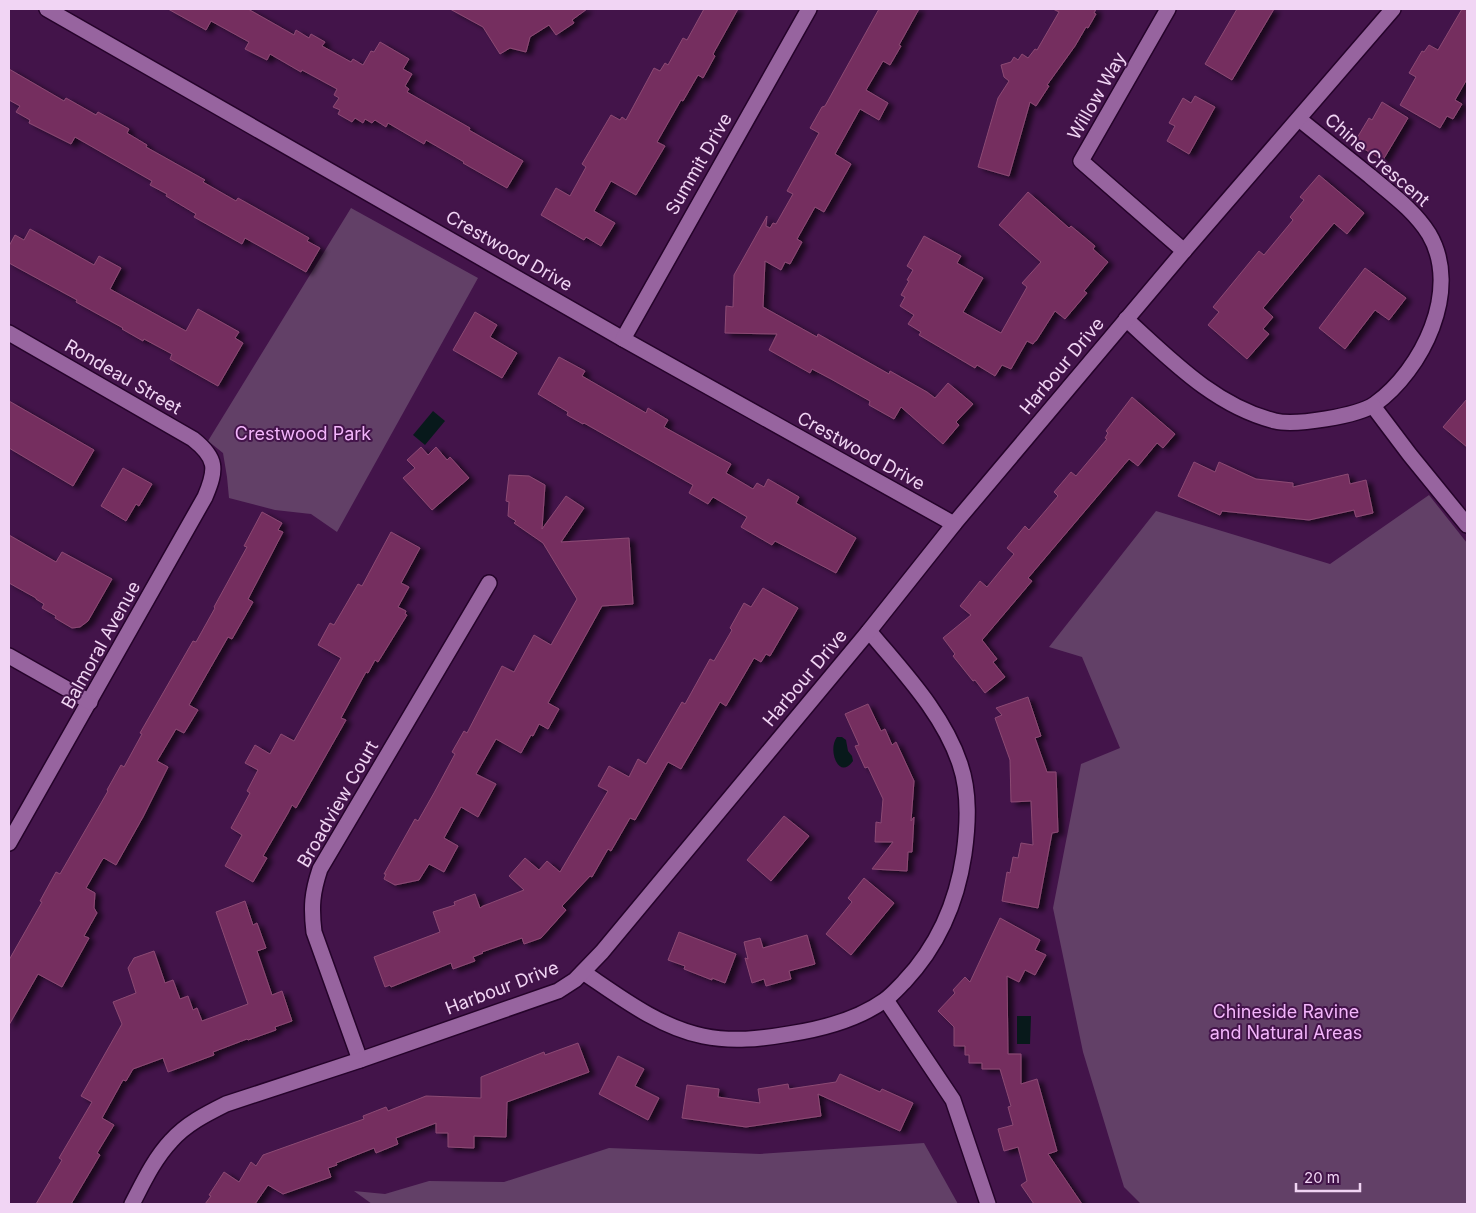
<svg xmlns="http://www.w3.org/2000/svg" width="1476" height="1213" font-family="Inter,sans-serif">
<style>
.green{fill:#624067}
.water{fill:#08191b}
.building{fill:#752e5e;stroke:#8c4a74;filter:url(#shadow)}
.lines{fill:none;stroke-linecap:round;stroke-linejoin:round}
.street-casing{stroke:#25032a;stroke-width:18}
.street{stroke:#97649f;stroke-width:15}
.labels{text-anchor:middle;stroke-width:4;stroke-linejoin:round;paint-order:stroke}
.street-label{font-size:18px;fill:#f1d5f4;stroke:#43144a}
.park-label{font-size:18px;fill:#f3b5fb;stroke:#43144a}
</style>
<defs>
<filter id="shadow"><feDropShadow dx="5.5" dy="3" stdDeviation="2.5" flood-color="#0009"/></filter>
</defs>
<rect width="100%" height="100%" fill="#43144a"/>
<!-- green -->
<g class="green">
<polygon points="351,208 478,278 337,532 311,514 275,510 229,498 227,477 223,453 208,441"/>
<polygon points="1429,495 1467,543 1467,1204 1141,1204 1124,1187 1083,1052 1053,908 1081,764 1120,748 1082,657 1049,647 1156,511 1330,564"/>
<polygon points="924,1143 958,1204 372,1204 354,1191 385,1194 429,1181 504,1182 609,1148 760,1154"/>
</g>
<!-- water -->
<g class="water">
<polygon points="433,411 445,421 425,445 413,435"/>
<path d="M837 737H842L846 740 848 751 852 756 853 761C839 781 827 750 837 737Z"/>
<polygon points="1017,1016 1031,1016 1030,1044 1017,1044"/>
</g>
<!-- building -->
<g class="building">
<polygon points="168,9 248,9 294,35 296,30 309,38 311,34 325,42 322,46 351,62 353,59 363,65 371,51 374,52 380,42 409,59 403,69 412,74 405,86 409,89 407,92 470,128 469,130 523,161 507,188 463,163 464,162 426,140 424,144 388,123 386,127 375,120 372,123 365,119 363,123 355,118 352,122 338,114 340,110 333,107 339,98 334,95 337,89 302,70 301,72 270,54 267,60 245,49 249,42 211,21 206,30"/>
<polygon points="450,9 587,9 572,20 574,23 556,35 549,25 530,37 526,52 510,48 500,54 483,27"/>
<polygon points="704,9 738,9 713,54 715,56 703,78 698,75 683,101 681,100 657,142 665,146 636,195 611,181 594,211 615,223 601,246 586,237 584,240 541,215 556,188 570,196 586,167 582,164 611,115 620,120 622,117 626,120 654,68 660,71 665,63 668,65 683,38 687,40"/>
<polygon points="879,9 919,9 899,45 901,46 890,65 883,61 866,90 888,103 879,120 860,109 835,154 851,164 824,212 815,207 797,239 802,242 790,264 785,262 781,270 765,261 763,307 817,337 818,334 889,374 890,371 927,392 935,398 948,383 973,404 956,422 959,425 943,444 901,407 894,419 869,405 870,401 831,379 812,369 810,373 769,350 777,334 725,333 726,306 733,307 734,275 767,216 766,226 770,228 773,223 776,224 793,194 787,191 819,133 810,128 822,107 825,106"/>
<polygon points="1053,9 1096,9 1094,13 1096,14 1088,28 1086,27 1075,46 1047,85 1049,86 1036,106 1030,102 1009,176 978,167 998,98 1009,81 1004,77 1001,65 1011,62 1014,57 1018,60 1022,54 1028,58 1035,49 1037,50 1059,12"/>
<polygon points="1237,9 1274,9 1232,80 1205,64"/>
<polygon points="1462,9 1467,9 1467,79 1455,100 1462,104 1453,119 1447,116 1440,128 1400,105 1416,77 1409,73 1422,51 1424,52 1429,45 1438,50"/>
<polygon points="9,69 64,101 66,98 96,115 98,112 129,129 127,133 147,145 146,147 205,180 203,182 236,201 238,198 309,238 307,241 320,248 306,272 245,238 242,244 194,217 196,214 166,196 167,194 150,185 152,181 75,137 71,144 29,123 30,120 16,112 20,106 9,100"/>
<polygon points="1195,96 1215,107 1189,154 1167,141 1175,126 1169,123 1183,98 1191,103"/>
<polygon points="1382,102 1408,118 1383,160 1354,143 1369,118 1372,120"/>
<polygon points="1319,175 1364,213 1347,234 1334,223 1263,308 1273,317 1263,329 1269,334 1247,359 1208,325 1219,312 1213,307 1259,251 1264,255 1293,220 1290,217 1304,200 1300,197"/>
<polygon points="1028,192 1069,228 1071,226 1095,246 1093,249 1108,262 1084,291 1087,293 1065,319 1055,311 1036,341 1035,341 1033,344 1027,341 1011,369 1002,365 995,376 977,365 975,368 919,335 921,332 908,324 914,315 900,306 905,297 901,295 909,281 907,280 913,270 907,266 924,236 961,256 957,263 983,278 963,312 1001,333 1027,287 1022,283 1041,262 999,225"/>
<polygon points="30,229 94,265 99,256 121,268 110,289 186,331 198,309 239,332 235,338 243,343 218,386 170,359 172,354 144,339 143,341 122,329 123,328 76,302 77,300 9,263 9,246 15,235 24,240"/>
<polygon points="1365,268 1406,298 1389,320 1375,310 1345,349 1319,328"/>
<polygon points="475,312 497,325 490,337 517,353 502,378 453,350"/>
<polygon points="559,357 585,371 582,376 646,413 648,408 668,420 664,427 731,464 726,473 753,489 757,483 764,487 768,479 799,497 796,503 856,538 836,573 775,541 772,545 741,527 747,517 713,497 708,504 689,493 693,485 584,423 583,424 567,415 568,412 538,394"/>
<polygon points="1132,397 1175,434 1163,448 1157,443 1138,466 1129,459 1028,578 1032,581 982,640 997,659 993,662 1005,677 985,693 975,680 973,681 953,656 955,654 943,638 971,615 960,606 980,581 987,587 1014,554 1007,548 1025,526 1029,530 1058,496 1054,492 1071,472 1076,476 1107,439 1105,438 1108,433 1106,431"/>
<polygon points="1467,399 1467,447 1443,427"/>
<polygon points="9,401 94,450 73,486 9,448"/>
<polygon points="421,447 428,455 436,447 447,460 450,457 469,478 432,510 403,478 415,468 407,460"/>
<polygon points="1194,462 1215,472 1219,462 1256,479 1293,483 1293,487 1348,474 1350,484 1366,480 1373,513 1356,517 1354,510 1309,520 1222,511 1220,515 1178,496"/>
<polygon points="123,468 152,484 139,506 136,504 126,521 101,506"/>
<polygon points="509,475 529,476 545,485 542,529 566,496 584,508 561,542 629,538 633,604 602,606 548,703 559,709 548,729 539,724 533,736 531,735 521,753 496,739 476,774 496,784 478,817 461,807 444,838 458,846 444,872 429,864 419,880 395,885 384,879 386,874 384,874 415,819 418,821 434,793 455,754 452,752 464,731 467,733 502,666 514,672 534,635 551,645 577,599 543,543 514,523 516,521 508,516 509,502 506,501"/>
<polygon points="262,512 282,523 278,530 283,532 248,599 253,602 232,639 228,637 189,705 198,710 184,733 176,729 157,761 168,767 143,817 116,865 104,858 102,860 86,888 95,893 94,908 97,913 84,936 89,938 62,987 38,974 9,1025 9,960 42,902 40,901 56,872 60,874 108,791 107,790 121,765 124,767 142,734 140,733 193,641 196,642 215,608 214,607 247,547 244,546"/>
<polygon points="391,532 420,548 401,583 409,587 398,607 406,611 405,614 407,615 378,662 375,660 368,673 366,672 341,718 346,720 296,808 292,805 288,813 263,856 267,858 253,882 225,866 242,835 231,828 250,793 247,791 258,770 245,763 255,745 270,754 281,734 294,741 341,658 318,645 330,623 334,625 358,584 362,586"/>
<polygon points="9,535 56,562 62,552 112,579 88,621 80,627 72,628 55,618 56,616 42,608 44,604 36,599 36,598 9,583"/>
<polygon points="763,588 798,608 770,656 766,654 761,662 754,658 726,706 720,702 681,769 668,762 635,820 630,818 611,851 608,849 592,877 590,876 562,906 566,910 541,938 524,944 522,938 482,952 483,953 473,957 475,961 453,969 451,963 391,987 390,985 385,987 374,957 440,932 433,912 455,905 454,902 475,894 480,908 483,906 524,890 509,876 525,858 539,870 547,861 560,872 608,791 598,786 609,766 629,777 638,759 646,764 682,702 685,704 710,659 714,661 732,630 730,628 744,603 751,607"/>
<polygon points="1028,697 1041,736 1035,738 1047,772 1056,772 1058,832 1052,833 1038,908 1002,901 1007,872 1010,873 1013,857 1018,858 1021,843 1033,845 1031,801 1011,802 1010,760 995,718 1002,715 996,708"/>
<polygon points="868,704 881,731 885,729 892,745 896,742 914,781 911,821 914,817 912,852 908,852 907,871 872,869 893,842 875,842 876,822 881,823 883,799 868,767 865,768 855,746 859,745 845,714"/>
<polygon points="784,816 809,836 771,881 747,860"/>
<polygon points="864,878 894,903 851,955 826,934 852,902 848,898"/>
<polygon points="245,901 253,925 257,923 266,948 257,951 272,995 282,991 292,1021 275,1027 276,1030 248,1040 247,1039 213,1052 214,1055 168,1072 163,1058 133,1069 126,1081 123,1080 102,1118 114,1125 97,1153 100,1155 71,1204 36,1204 62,1160 59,1158 92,1102 81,1096 122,1024 113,1002 136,993 128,968 134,958 154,951 165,983 173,980 180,999 188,996 193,1010 197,1008 202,1021 248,1004 216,912"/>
<polygon points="1000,918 1040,940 1035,950 1046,955 1035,975 1025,970 1019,982 1007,976 1008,1054 1021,1054 1021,1084 1037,1079 1057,1151 1048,1154 1082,1204 1034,1204 1021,1185 1027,1181 1018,1147 1004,1151 998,1129 1013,1125 1008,1107 1011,1106 1000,1069 982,1069 982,1063 969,1063 969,1055 965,1055 965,1046 954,1046 954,1027 938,1011 955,993 953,990 965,977 970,982"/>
<polygon points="679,932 736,954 725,983 712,978 712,980 684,969 685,966 668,960"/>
<polygon points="807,935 815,964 789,971 791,979 766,986 764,979 752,983 745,958 748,959 744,942 760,938 763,948"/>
<polygon points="578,1043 589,1072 507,1102 506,1137 474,1136 474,1148 448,1147 448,1133 436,1133 436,1123 396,1138 398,1144 376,1153 374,1148 336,1163 337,1165 328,1168 331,1177 283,1194 268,1185 255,1204 205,1204 211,1196 209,1195 224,1172 239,1182 251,1162 256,1166 263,1155 364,1119 363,1116 386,1107 388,1111 426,1096 481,1098 481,1077 544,1052 545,1055"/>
<polygon points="618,1056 644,1069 635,1086 659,1098 648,1120 599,1094"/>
<polygon points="840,1074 880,1092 882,1089 913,1103 900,1131 818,1094 821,1116 746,1127 682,1118 687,1085 719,1089 718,1097 760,1103 758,1089 788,1084 789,1089 836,1082"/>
</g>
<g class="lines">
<!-- street casing -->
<g class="street-casing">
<g id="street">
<polyline points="47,9 623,339 954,524"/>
<polyline points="1168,9 1081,161 1184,251"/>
<path d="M1126 319C1171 360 1215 406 1275 421 1295 426 1358 416 1375 404 1422 370 1462 290 1429 234 1414 210 1391 194 1370 176 1346 157 1323 138 1299 119"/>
<path d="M9 333 193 439C217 458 217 469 205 497L9 843"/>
<polyline points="623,339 809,9"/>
<polyline points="1373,406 1410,455 1467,525"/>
<polyline points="9,656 90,702"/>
<path d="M583 972C620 997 659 1027 703 1036 732 1042 760 1039 789 1034 822 1029 857 1020 885 1000 892 995 898 988 904 982 937 947 957 902 964 854 968 825 970 793 960 764 943 713 903 672 869 631"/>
<polyline points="886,1000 953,1100 988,1204"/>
<path d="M360 1060 314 932C311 907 312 893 320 869L489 583"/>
<path d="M132 1204C143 1183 154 1159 171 1141 186 1124 206 1114 226 1104L360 1060 558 991 575 980 602 952 869 631 954 524 1184 251 1393 9"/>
</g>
</g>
<!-- street -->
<use href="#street" class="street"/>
</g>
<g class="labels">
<!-- street labels -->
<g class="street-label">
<text transform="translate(1097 96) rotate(-60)" y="6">Willow Way</text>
<text transform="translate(1377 160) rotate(41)" y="6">Chine Crescent</text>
<text transform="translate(699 164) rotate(-60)" y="6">Summit Drive</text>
<text transform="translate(509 251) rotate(30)" y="6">Crestwood Drive</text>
<text transform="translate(1062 366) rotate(-50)" y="6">Harbour Drive</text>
<text transform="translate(123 377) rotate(30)" y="6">Rondeau Street</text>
<text transform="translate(861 451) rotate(29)" y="6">Crestwood Drive</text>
<text transform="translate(101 645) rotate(-61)" y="6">Balmoral Avenue</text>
<text transform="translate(805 678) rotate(-50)" y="6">Harbour Drive</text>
<text transform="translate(338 804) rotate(-60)" y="6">Broadview Court</text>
<text transform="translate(502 988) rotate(-21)" y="6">Harbour Drive</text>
</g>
<!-- park labels -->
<g class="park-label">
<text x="303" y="440">Crestwood Park</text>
<text x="1286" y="1018">Chineside Ravine<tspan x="1286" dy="21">and Natural Areas</tspan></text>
</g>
</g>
<!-- border -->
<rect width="1476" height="1213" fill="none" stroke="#f1d5f4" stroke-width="20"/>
<!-- scale -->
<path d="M1296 1183v8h64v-8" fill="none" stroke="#f1d5f4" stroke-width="2.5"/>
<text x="1304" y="1183" font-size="15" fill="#f1d5f4" stroke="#43144a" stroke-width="4" paint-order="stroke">20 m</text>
</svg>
